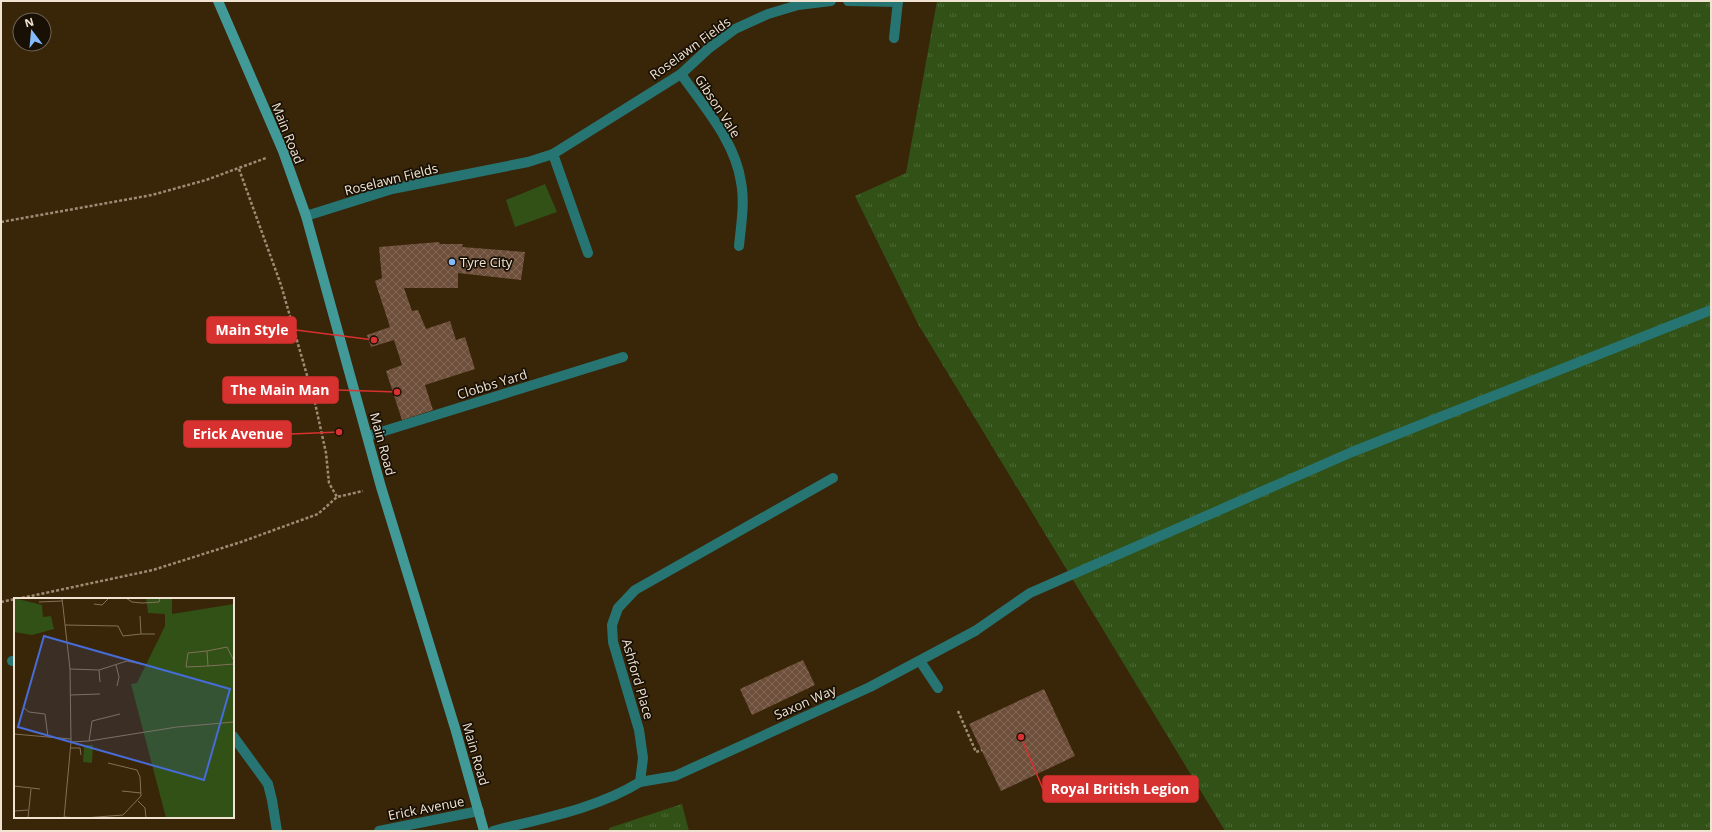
<svg xmlns="http://www.w3.org/2000/svg" width="1712" height="832" font-family="'Open Sans',sans-serif">
<style>
.grass{fill:url(#grass-tufts)}
.park{fill:#315117}
.building{fill:url(#building-cross-hatch)}
.lines{fill:none;stroke-linecap:round;stroke-linejoin:round}
.path{stroke:#9d8c75;stroke-width:2.5;stroke-dasharray:3 2;stroke-linecap:butt}
.lane{stroke:#277573;stroke-width:10}
.street{stroke:#277573;stroke-width:10}
.secondary{stroke:#429a98;stroke-width:10}
.poi-dot{fill:#86bbfb;stroke:#191005;stroke-width:1.5}
.labels{text-anchor:middle;stroke-width:3.5;stroke-linejoin:round;paint-order:stroke}
.street-label{font-size:13px;fill:#f0e3d2;stroke:#191005}
.poi-label{font-size:13px;fill:#f0e3d2;stroke:#191005;text-anchor:start}
.inset-road{fill:none;stroke:#827158;stroke-width:1}
.view{fill:#476cd7;fill-opacity:0.15;stroke:#476cd7;stroke-width:2}
.inset-edge{fill:none;stroke:#f0e3d2;stroke-width:2}
.leader{fill:none;stroke:#d73130;stroke-width:1.5}
.callout-dot{fill:#d73130;stroke:#191005;stroke-width:1.5}
.callout{fill:#d73130;stroke:#d73130;stroke-width:1.5}
.callout-label{font-size:14px;text-anchor:middle;font-weight:bold;fill:#fff}
</style>
<defs>
<pattern id="grass-tufts" width="24" height="20" patternUnits="userSpaceOnUse"><rect width="24" height="20" fill="#315117"/><path d="M3 7l-1-3M5 7V3M7 7l1-3M15 17l-1-3M17 17v-4M19 17l1-3" fill="none" stroke="#4f6a38"/></pattern>
<pattern id="building-cross-hatch" width="8" height="8" patternUnits="userSpaceOnUse"><rect width="8" height="8" fill="#6e4f3b"/><path d="M0 0l8 8M0 8l8-8" fill="none" stroke="#836856"/></pattern>
</defs>
<rect width="100%" height="100%" fill="#392507"/>
<!-- grass -->
<g class="grass">
<polygon points="937,1 1711,1 1711,831 1225,831 918,324 855,196 906,173"/>
<polygon points="682,804 689,831 609,831 609,828"/>
</g>
<!-- park -->
<polygon class="park" points="545,184 557,212 515,227 506,200"/>
<!-- building -->
<g class="building">
<polygon points="439,242 440,244 463,244 462,247 525,252 521,280 458,273 458,288 404,288 412,311 418,310 426,329 450,321 456,340 465,337 475,369 425,385 433,410 402,420 386,371 402,365 394,340 371,347 367,335 390,327 375,281 382,278 379,247"/>
<polygon points="803,660 815,685 752,715 740,689"/>
<polygon points="1044,689 1075,756 1001,791 969,724"/>
</g>
<g class="lines">
<!-- path -->
<g class="path">
<polyline points="239,169 281,285 315,403 326,453 329,483 337,497"/>
<polyline points="1,222 152,195 206,180 266,158"/>
<polyline points="17,599 153,570 241,542 318,514 337,497 363,491"/>
<polyline points="1,602 15,599"/>
<polyline points="958,711 976,752 982,750"/>
</g>
<!-- lane -->
<g class="lane">
<polyline points="975,631 1030,593 1352,452 1711,310"/>
<polyline points="12,661 15,661"/>
<polyline points="920,661 938,688"/>
<polyline points="233,736 268,784 272,800 277,831"/>
</g>
<!-- street -->
<g class="street">
<polyline points="848,1 898,2"/>
<polyline points="894,38 898,1"/>
<path d="M681 74C704 107 735 141 741 182 745 203 741 225 739 246"/>
<polyline points="553,154 588,253"/>
<polyline points="306,216 392,189 528,162 553,154 681,74 708,49 735,29 768,14 798,5 831,1"/>
<polyline points="368,436 623,357"/>
<polyline points="640,782 675,776 870,687 975,631"/>
<polyline points="379,831 479,811"/>
<path d="M493 831C543 818 596 809 640 782L643 758 639 730 613 642 612 625 618 608 635 590 833 478"/>
</g>
<!-- secondary -->
<polyline class="secondary" points="218,1 283,151 306,216 381,487 455,728 484,831"/>
</g>
<!-- markers -->
<circle class="poi-dot" cx="452" cy="262" r="4"/>
<g class="labels">
<!-- street labels -->
<g class="street-label">
<text transform="translate(690 48) rotate(-36)" y="5">Roselawn Fields</text>
<text transform="translate(718 106) rotate(57)" y="5">Gibson Vale</text>
<text transform="translate(288 133) rotate(68)" y="5">Main Road</text>
<text transform="translate(391 179) rotate(-14)" y="5">Roselawn Fields</text>
<text transform="translate(492 384) rotate(-17)" y="5">Clobbs Yard</text>
<text transform="translate(383 444) rotate(75)" y="5">Main Road</text>
<text transform="translate(638 679) rotate(74)" y="5">Ashford Place</text>
<text transform="translate(805 702) rotate(-24)" y="5">Saxon Way</text>
<text transform="translate(476 754) rotate(74)" y="5">Main Road</text>
<text transform="translate(426 808) rotate(-11)" y="5">Erick Avenue</text>
</g>
<!-- poi labels -->
<g class="poi-label">
<text x="460" y="267">Tyre City</text>
</g>
</g>
<!-- overview -->
<g transform="translate(14 598)">
<rect width="220" height="220" fill="#392507"/>
<path d="M132 0H158V16L220 6V220H152L117 86 123 85 151 28V16L134 15ZM70 147H79L78 165 69 164Z" fill="#315117"/>
<path d="M0 0 28 7 29 19 37 18 40 31 18 37 0 34Z" fill="#315117"/>
<path class="inset-road" d="M48 0 56 71 57 144 50 220M112 0 118 4 128 5 145 4 146 0M25 4 48 3M80 6 88 7 95 0M51 27 104 28 109 38 127 36 126 18M127 36H141M193 53 213 49 220 63M102 67 105 79 103 88M194 68 193 53 174 55 172 69 194 68 220 66M56 71 85 72 113 63 127 66M85 72 86 84M56 97 86 96M10 110 15 114 31 116 34 139M0 136 57 141M75 143 163 129 220 124M57 144 75 143 78 123 106 116M56 150H66L67 157M0 188 26 191M108 193 127 195M124 203 131 210 132 220M0 213 14 212M50 219 64 220M14 220 17 191M70 220 109 217 127 198 126 179 123 172 94 165"/>
<path class="view" d="M30 38 216 91 190 182 4 129Z"/>
<rect width="220" height="220" class="inset-edge"/>
</g>
<!-- callouts -->
<path class="leader" d="M374 340L296 330M397 392L338 390M339 432L291 434M1021 737L1043 789"/>
<g class="callout-dot">
<circle cx="374" cy="340" r="4"/>
<circle cx="397" cy="392" r="4"/>
<circle cx="339" cy="432" r="4"/>
<circle cx="1021" cy="737" r="4"/>
</g>
<g class="callout">
<rect x="207" y="317" width="89" height="26" rx="4"/>
<rect x="223" y="377" width="115" height="26" rx="4"/>
<rect x="184" y="421" width="107" height="26" rx="4"/>
<rect x="1043" y="776" width="155" height="26" rx="4"/>
</g>
<g class="callout-label">
<text x="252" y="335">Main Style</text>
<text x="280" y="395">The Main Man</text>
<text x="238" y="439">Erick Avenue</text>
<text x="1120" y="794">Royal British Legion</text>
</g>
<!-- border -->
<rect width="1712" height="832" fill="none" stroke="#f0e3d2" stroke-width="4"/>
<!-- north arrow -->
<g transform="translate(32 32) rotate(344)"><circle r="19" fill="#191005" stroke="#6f6457"/>
<path d="M0-3L7 15L0 10L-7 15Z" fill="#86bbfb"/>
<text y="-6" font-size="11" font-weight="bold" text-anchor="middle" fill="#f0e3d2">N</text>
</g>
</svg>
